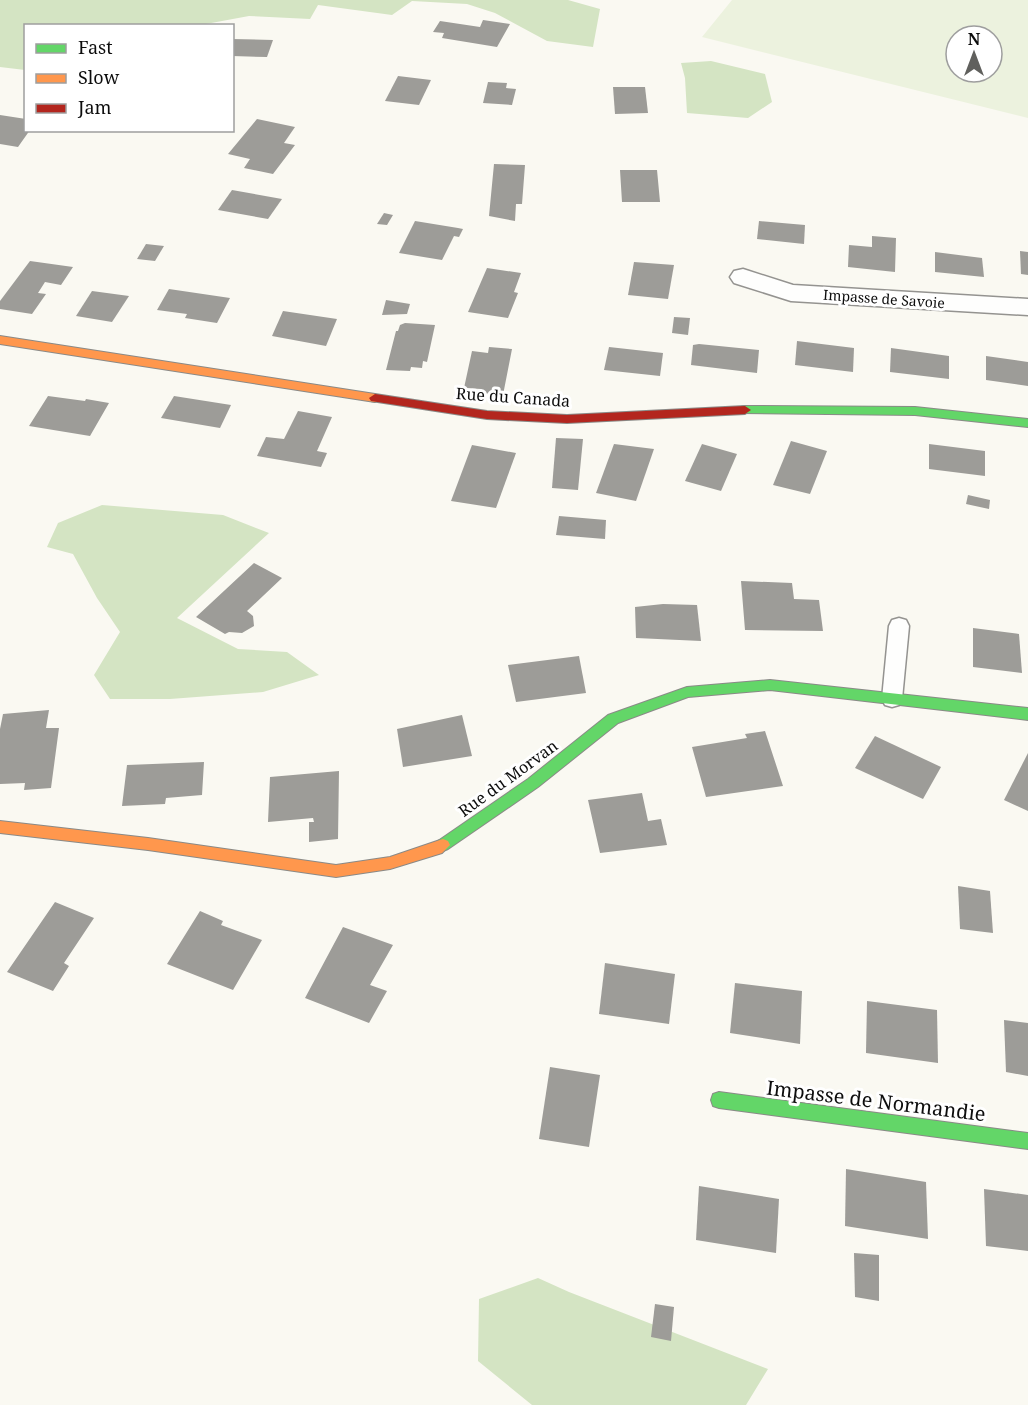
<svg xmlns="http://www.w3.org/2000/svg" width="1028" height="1405" font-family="'Noto Serif',serif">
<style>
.forest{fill:#d4e4c3}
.pitch{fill:#ecf2de;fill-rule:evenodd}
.building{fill:#9d9c98}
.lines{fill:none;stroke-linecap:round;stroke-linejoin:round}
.lane-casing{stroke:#949390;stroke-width:3}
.street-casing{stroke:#949390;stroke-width:3}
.fast-casing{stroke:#8a8a87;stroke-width:2}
.slow-casing{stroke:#8a8a87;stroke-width:2}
.jam-casing{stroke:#8a8a87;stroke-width:2}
.lane{fill:#fefefd;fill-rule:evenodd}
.street{fill:#fefefd;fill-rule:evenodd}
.fast{fill:#63d668;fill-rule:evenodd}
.slow{fill:#ff974d;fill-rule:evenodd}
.jam{fill:#b3261e;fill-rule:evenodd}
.labels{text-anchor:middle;stroke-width:6;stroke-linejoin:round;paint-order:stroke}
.far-street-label{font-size:14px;fill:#0d0d0d;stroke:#fff}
.street-label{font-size:16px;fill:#0d0d0d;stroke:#fff}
.near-street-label{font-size:20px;fill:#0d0d0d;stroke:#fff}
</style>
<rect width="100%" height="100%" fill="#faf9f2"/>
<!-- forest -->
<g class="forest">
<polygon points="0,0 568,0 600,9 593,47 547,41 495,13 467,4 412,1 392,15 318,5 310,19 249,16 195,26 26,26 25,70 0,67"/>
<polygon points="711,61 765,74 772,102 748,118 687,113 685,78 681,63"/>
<polygon points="102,505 223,515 269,533 177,618 238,649 287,652 319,675 263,692 170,699 110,699 94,675 120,632 97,598 73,554 47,547 58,523"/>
<polygon points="538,1278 569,1292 768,1369 746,1405 532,1405 478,1361 479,1299"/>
</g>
<!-- pitch -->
<path class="pitch" d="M732 0H1028V118L702 37ZM956 36H992V72H956Z"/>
<!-- building -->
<g class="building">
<polygon points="483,20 510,24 497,47 442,38 444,33 433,32 440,21 480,27"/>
<polygon points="232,39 273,40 267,57 232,56"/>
<polygon points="398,76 431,80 419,105 385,101"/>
<polygon points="488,82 507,83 506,88 516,89 512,105 483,103"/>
<polygon points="613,87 645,87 648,113 615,114"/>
<polygon points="0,115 26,119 26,130 30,130 18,147 0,144"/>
<polygon points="257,119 295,127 284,143 295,145 273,174 244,168 250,159 228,154"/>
<polygon points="494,164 525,165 522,204 516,204 515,221 489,216"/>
<polygon points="620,170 657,170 660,202 622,202"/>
<polygon points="232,190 282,199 268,219 218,210"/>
<polygon points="384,213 393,215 387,225 377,224"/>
<polygon points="415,221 458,228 463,229 459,237 454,236 442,260 399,253"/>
<polygon points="759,221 805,225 804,244 757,239"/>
<polygon points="872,236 896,238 895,272 848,267 849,245 872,247"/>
<polygon points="146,244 164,246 155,261 137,259"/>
<polygon points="1020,251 1028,252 1028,275 1021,274"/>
<polygon points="935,252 982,258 984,277 935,272"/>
<polygon points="30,261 73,267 61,285 45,282 38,293 46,294 32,314 0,309 0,301"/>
<polygon points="634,262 674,265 668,299 628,295"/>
<polygon points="487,268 521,273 514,292 518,293 508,318 468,312"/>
<polygon points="169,289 230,298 217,323 185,318 187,314 157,310"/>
<polygon points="92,291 129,296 112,322 76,316"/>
<polygon points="386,300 410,304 407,314 382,315"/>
<polygon points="283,311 337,319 326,346 272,336"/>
<polygon points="674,317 690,318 688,335 672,333"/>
<polygon points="405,323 435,325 427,362 423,361 422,368 411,367 410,371 386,370 396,331 398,331 400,325"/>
<polygon points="797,341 854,348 853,372 795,365"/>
<polygon points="699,344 759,350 757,373 691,365 693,345"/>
<polygon points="489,347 512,349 503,395 480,393 481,389 464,388 472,351 488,353"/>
<polygon points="609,347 663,353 660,376 604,370"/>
<polygon points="891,348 949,356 949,379 890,372"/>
<polygon points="986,356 1028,362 1028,386 986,380"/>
<polygon points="48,396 85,401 86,399 109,403 90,436 29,426"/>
<polygon points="174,396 231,405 220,428 161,418"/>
<polygon points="298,411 332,417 317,451 327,453 321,467 257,456 266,437 284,439"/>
<polygon points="556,438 583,439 578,490 552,488"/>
<polygon points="791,441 827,451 810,494 773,485"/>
<polygon points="614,444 654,449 636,501 596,493"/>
<polygon points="702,444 737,454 721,491 685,481"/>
<polygon points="929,444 985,451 985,476 929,469"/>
<polygon points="472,445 516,453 496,508 451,501"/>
<polygon points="968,495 990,500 989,509 966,504"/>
<polygon points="559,516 606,520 605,539 556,535"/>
<polygon points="254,563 282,578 247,611 253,616 254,626 242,633 229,632 225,634 196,617"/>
<polygon points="741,581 792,583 794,599 819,600 823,631 745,630"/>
<polygon points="663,604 697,605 701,641 636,638 635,607"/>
<polygon points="973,628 1019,634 1022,673 973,667"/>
<polygon points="579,656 586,693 516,702 508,665"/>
<polygon points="49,710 46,728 59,728 51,788 24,790 25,783 0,784 0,729 3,714"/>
<polygon points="462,715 472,756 403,767 397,729"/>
<polygon points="765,731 783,786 706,797 692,747 747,738 745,734"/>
<polygon points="875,736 941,767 923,799 855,768"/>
<polygon points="1028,753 1028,811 1004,800"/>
<polygon points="204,762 202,795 166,798 165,804 122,806 127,765"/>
<polygon points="339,771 338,839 309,842 309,822 314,822 313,818 268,822 270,777"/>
<polygon points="642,793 648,821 661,819 667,845 600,853 588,800"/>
<polygon points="958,886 990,891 993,933 960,929"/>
<polygon points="55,902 94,918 64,963 69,966 53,991 7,972"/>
<polygon points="200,911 223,921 221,925 262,940 233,990 167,964"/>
<polygon points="343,927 393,945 370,985 387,991 369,1023 305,998"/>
<polygon points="605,963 675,974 669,1024 599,1014"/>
<polygon points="735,983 802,991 800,1044 730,1033"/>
<polygon points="867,1001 937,1010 938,1063 866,1053"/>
<polygon points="1004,1020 1028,1023 1028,1076 1006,1072"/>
<polygon points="550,1067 600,1075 589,1147 539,1139"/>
<polygon points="846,1169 926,1182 928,1239 845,1226"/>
<polygon points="699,1186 779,1199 776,1253 696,1240"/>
<polygon points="984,1189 1028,1195 1028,1251 986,1246"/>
<polygon points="854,1253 879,1255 879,1301 855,1297"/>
<polygon points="655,1304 674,1307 671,1341 651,1337"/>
</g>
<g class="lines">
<!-- lane casing -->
<g class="lane-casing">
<polygon id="lane" points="899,618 906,620 909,626 902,699 899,705 892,707 885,705 882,699 889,626 892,620"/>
</g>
<!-- street casing -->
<g class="street-casing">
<polygon id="street" points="743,269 793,285 1028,299 1028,315 791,301 734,283 730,277 734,271"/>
</g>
<!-- fast casing -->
<g class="fast-casing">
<g id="fast">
<polygon points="745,406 915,407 1028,419 1028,427 915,415 741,413 741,407"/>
<polygon points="770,680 1028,708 1028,720 770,690 688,697 618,723 538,787 448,849 443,851 438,849 436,845 438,841 528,779 608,715 687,687"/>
<polygon points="719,1092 1028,1133 1028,1149 719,1108 713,1106 711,1100 713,1094"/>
</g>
</g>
<!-- slow casing -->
<g class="slow-casing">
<g id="slow">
<polygon points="0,336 375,394 381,398 375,402 0,344"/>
<polygon points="0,821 148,838 336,865 390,857 443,839 448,841 450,845 442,853 390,869 336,877 148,850 0,833"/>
</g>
</g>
<!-- jam casing -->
<g class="jam-casing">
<polygon id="jam" points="375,394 487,411 567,415 745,406 751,410 745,414 567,423 487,419 371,401 369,398"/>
</g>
<!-- lane -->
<use href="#lane" class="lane"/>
<!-- street -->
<use href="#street" class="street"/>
<!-- fast -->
<use href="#fast" class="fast"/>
<!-- slow -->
<use href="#slow" class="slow"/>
<!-- jam -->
<use href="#jam" class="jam"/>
</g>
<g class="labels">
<!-- far-street labels -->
<g class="far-street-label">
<text transform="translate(884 299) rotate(4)" y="5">Impasse de Savoie</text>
</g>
<!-- street labels -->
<g class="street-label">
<text transform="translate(513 397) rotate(4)" y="6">Rue du Canada</text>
<text transform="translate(508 778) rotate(-36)" y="6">Rue du Morvan</text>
</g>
<!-- near-street labels -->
<g class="near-street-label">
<text transform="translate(876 1101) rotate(7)" y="7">Impasse de Normandie</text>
</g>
</g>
<!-- legend -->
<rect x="24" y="24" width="210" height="108" fill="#ffffff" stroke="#9e9e9e" stroke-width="1.5"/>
<rect x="36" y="44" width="30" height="9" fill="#63d668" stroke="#9e9e9e" stroke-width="1.5"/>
<text x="78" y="54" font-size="18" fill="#0d0d0d">Fast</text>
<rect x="36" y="74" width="30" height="9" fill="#ff974d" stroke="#9e9e9e" stroke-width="1.5"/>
<text x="78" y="84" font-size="18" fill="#0d0d0d">Slow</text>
<rect x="36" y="104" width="30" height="9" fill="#b3261e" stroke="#9e9e9e" stroke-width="1.5"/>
<text x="78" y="114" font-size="18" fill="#0d0d0d">Jam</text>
<!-- north arrow -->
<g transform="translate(974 54)"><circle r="28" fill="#ffffff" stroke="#9e9e9e" stroke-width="1.5"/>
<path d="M0-4.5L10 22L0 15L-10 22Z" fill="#60605d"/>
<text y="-9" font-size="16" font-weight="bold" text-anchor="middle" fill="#0d0d0d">N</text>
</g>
</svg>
